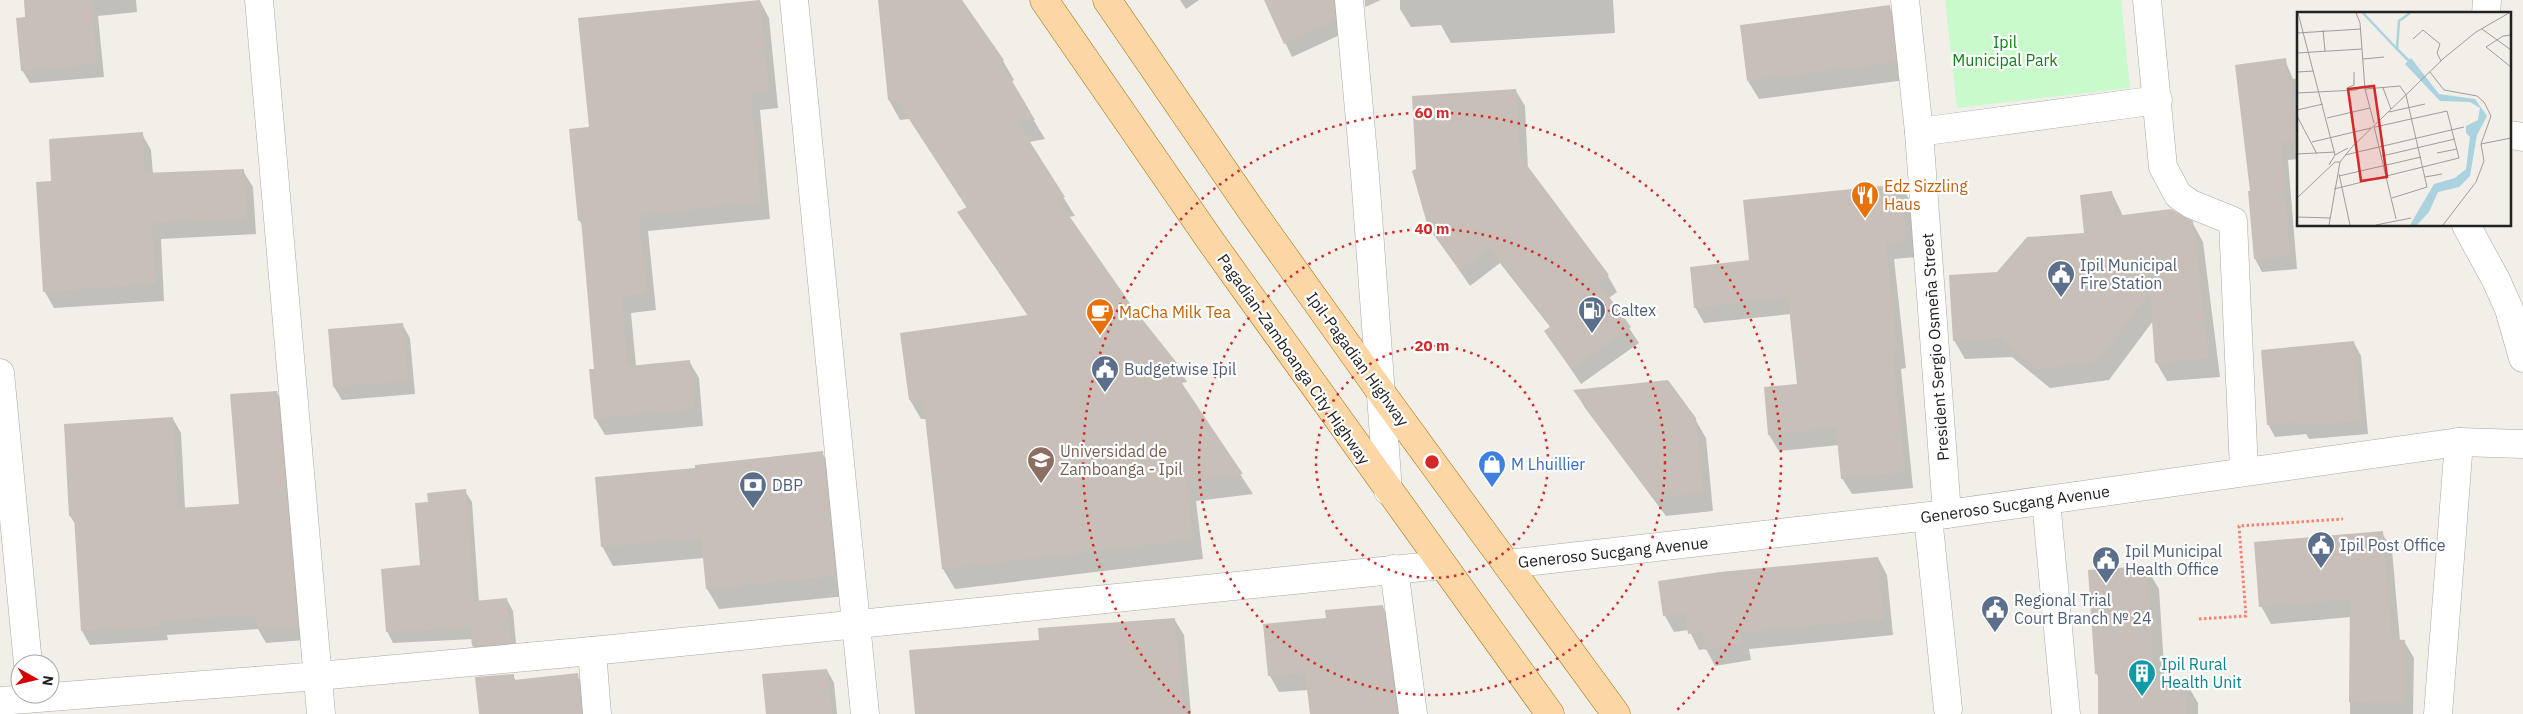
<svg xmlns="http://www.w3.org/2000/svg" width="2523" height="714" font-family="'IBM Plex Sans',sans-serif">
<style>
.park{fill:#c8facc}
.shadow{fill:#0003}
.building{fill:#c7bfb8}
.lines{fill:none;stroke-linecap:round;stroke-linejoin:round}
.minor-casing{stroke:#a9a9a9;stroke-width:29}
.major-casing{stroke:#a06b00;stroke-width:29}
.path{stroke:#fa8072;stroke-width:3;stroke-dasharray:2.5 2.5;stroke-linecap:butt}
.minor{stroke:#fff;stroke-width:28}
.major{stroke:#fcd6a4;stroke-width:28}
.ring{fill:none;stroke:#d62828;stroke-width:2.5;stroke-dasharray:2.5 5}
.labels{text-anchor:middle;stroke-width:4.5;stroke-linejoin:round;paint-order:stroke}
.park-label{font-size:16px;fill:#0c8416;stroke:#fff}
.food-label{font-size:16px;fill:#c56008;stroke:#fff;text-anchor:start}
.service-label{font-size:16px;fill:#4e5e75;stroke:#fff;text-anchor:start}
.street-label{font-size:16px;fill:#222;stroke:#fff}
.education-label{font-size:16px;fill:#785e54;stroke:#fff;text-anchor:start}
.shop-label{font-size:16px;fill:#366cbe;stroke:#fff;text-anchor:start}
.culture-label{font-size:16px;fill:#0d838f;stroke:#fff;text-anchor:start}
.inset-river{fill:none;stroke:#aad3df;stroke-width:2.5}
.inset-road{fill:none;stroke:#9f9d99;stroke-width:1}
.view{fill:#d62828;fill-opacity:0.15;stroke:#d62828;stroke-width:2.5}
.inset-edge{fill:none;stroke:#222;stroke-width:2.5}
.centre{fill:#d62828;stroke:#fff;stroke-width:2.5}
.ring-label{font-size:15px;text-anchor:middle;font-weight:bold;fill:#d62828;stroke:#fff;stroke-width:4.5;stroke-linejoin:round;paint-order:stroke}
</style>
<rect width="100%" height="100%" fill="#f2efe9"/>
<!-- park -->
<polygon class="park" points="1945,0 2121,0 2130,88 1957,108"/>
<!-- shadow -->
<g class="shadow">
<polygon points="25,0 136,0 137,12 98,16 104,77 30,83 22,70 27,18"/>
<polygon points="880,0 961,0 1003,61 1014,80 1011,82 1045,139 1029,142 1075,216 1068,217 1133,310 1176,363 1187,382 1181,383 1253,494 1196,501 1203,559 955,589 943,569 926,419 921,419 910,400 1028,316 958,212 967,208 909,119 900,120 889,100"/>
<polygon points="1180,0 1199,0 1186,9"/>
<polygon points="1265,0 1346,0 1342,34 1292,57"/>
<polygon points="1400,0 1613,0 1615,33 1451,43 1441,25 1411,27 1400,9"/>
<polygon points="760,1 769,18 778,108 760,110 770,219 648,231 656,310 631,313 636,366 689,361 699,378 703,426 605,435 595,418 595,370 583,226 579,220 590,128"/>
<polygon points="1889,7 1900,25 1906,80 1759,99 1748,81"/>
<polygon points="2285,60 2293,79 2298,78 2298,159 2288,160 2297,269 2262,272 2255,259 2252,192"/>
<polygon points="1516,91 1525,106 1528,169 1608,276 1617,292 1609,298 1639,343 1581,384 1546,332 1551,328 1500,263 1470,286 1429,226"/>
<polygon points="142,134 151,150 153,174 243,171 253,187 256,234 161,239 164,301 54,308 45,292 53,182"/>
<polygon points="1901,185 1910,201 1916,257 1894,259 1906,368 1901,369 1913,488 1852,494 1842,478 1839,445 1779,451 1769,435 1765,388 1798,385 1791,314 1704,323 1695,307 1750,262"/>
<polygon points="2112,193 2123,216 2192,222 2203,242 2220,377 2167,381 2156,362 2153,321 2109,380 2050,388 2012,357 1965,359 1954,340 1998,273 2085,235"/>
<polygon points="402,324 410,338 415,394 342,400 334,387"/>
<polygon points="2354,343 2361,356 2368,434 2309,439 2306,434 2275,437 2268,424"/>
<polygon points="1575,391 1695,419 1706,438 1713,511 1666,516 1585,408"/>
<polygon points="277,393 285,407 305,640 266,643 258,629 167,635 168,640 90,645 82,631 76,525 70,516 173,419 181,433 185,508 241,505"/>
<polygon points="822,453 834,472 846,596 719,609 707,589 704,558 613,566 602,546 696,469"/>
<polygon points="465,491 472,502 479,602 507,600 513,611 517,654 480,658 473,646 473,639 393,643 387,631 421,567 429,503"/>
<polygon points="2382,533 2392,550 2400,641 2404,641 2414,658 2413,714 2350,714 2351,617 2271,624 2261,606"/>
<polygon points="1878,558 1887,575 1893,635 1749,649 1751,660 1715,666 1706,649 1699,650 1689,630 1674,632 1665,616 1659,582"/>
<polygon points="2146,567 2159,589 2165,681 2185,681 2198,703 2198,714 2100,714 2100,680 2096,673"/>
<polygon points="1382,606 1392,623 1404,714 1311,714 1308,690 1279,692 1270,676 1327,619"/>
<polygon points="1174,619 1184,635 1191,714 916,714 1040,641"/>
<polygon points="827,670 834,683 837,714 767,714"/>
<polygon points="513,675 516,681 577,675 585,688 587,714 480,714"/>
</g>
<!-- building -->
<g class="building">
<polygon points="24,0 91,0 97,64 21,71 16,18 25,17"/>
<polygon points="760,0 769,91 751,93 761,202 639,215 647,293 622,296 628,366 690,360 694,409 594,419 589,369 594,369 581,220 578,221 569,129 589,127 578,18"/>
<polygon points="878,0 962,0 1004,60 1001,62 1035,120 1018,123 1065,197 1056,197 1134,309 1177,363 1169,364 1243,474 1186,481 1193,540 942,569 923,398 909,400 900,333 1028,315 957,212 967,207 897,100 888,100"/>
<polygon points="1264,0 1334,0 1335,21 1284,44"/>
<polygon points="1365,0 1381,0 1365,7"/>
<polygon points="1890,5 1896,62 1747,81 1740,25"/>
<polygon points="2286,58 2296,141 2281,143 2290,256 2254,259 2248,191 2250,191 2235,65"/>
<polygon points="1516,89 1520,156 1609,275 1599,283 1631,327 1571,369 1544,331 1551,326 1491,248 1460,271 1428,227 1412,171 1416,169 1412,96"/>
<polygon points="143,132 145,173 244,169 247,218 152,223 156,284 43,292 36,182 51,181 49,139"/>
<polygon points="1902,184 1907,241 1886,243 1897,352 1893,353 1905,472 1841,479 1836,428 1768,435 1764,387 1797,384 1788,297 1694,308 1690,267 1749,260 1743,200"/>
<polygon points="2112,191 2115,216 2171,209 2193,221 2209,358 2155,363 2150,292 2098,361 2038,370 2000,338 1953,341 1949,275 1997,272 2027,237 2084,233 2080,195"/>
<polygon points="403,323 408,381 333,387 328,329"/>
<polygon points="2354,341 2361,421 2300,426 2300,422 2267,425 2261,350"/>
<polygon points="1668,380 1696,418 1703,493 1654,498 1573,390"/>
<polygon points="277,391 298,626 257,629 256,615 160,620 160,626 81,631 74,516 69,516 64,424 173,417 178,508 239,504 230,394"/>
<polygon points="823,451 836,576 706,589 701,538 601,547 595,477 695,468 695,465"/>
<polygon points="466,489 474,601 507,598 511,643 472,646 470,628 386,632 381,569 420,565 415,503 428,502 427,493"/>
<polygon points="2383,531 2392,639 2405,640 2404,703 2349,702 2350,599 2259,607 2254,542"/>
<polygon points="1878,557 1884,619 1740,633 1742,644 1705,650 1702,632 1688,634 1685,613 1663,616 1658,581 1720,572"/>
<polygon points="2147,566 2154,680 2186,679 2186,714 2098,714 2098,673 2095,674 2088,570"/>
<polygon points="1383,605 1397,714 1310,714 1305,673 1268,676 1263,624 1326,618 1325,610"/>
<polygon points="1175,618 1184,714 915,714 909,650 1039,640 1038,628"/>
<polygon points="827,669 832,714 766,714 762,674"/>
<polygon points="578,673 581,714 479,714 475,677 514,674 514,680"/>
</g>
<g class="lines">
<!-- minor casing -->
<g class="minor-casing">
<g id="minor">
<polyline points="259,0 321,714"/>
<polyline points="794,0 865,714"/>
<polyline points="1349,0 1365,175 1388,491"/>
<polyline points="1905,0 1919,132 1947,514"/>
<polyline points="2147,0 2163,167 2178,195 2191,204 2233,221 2244,470"/>
<polyline points="2486,14 2487,0"/>
<polyline points="1919,132 2158,100"/>
<polyline points="2509,135 2523,137"/>
<polyline points="2466,225 2496,280 2509,309 2523,358"/>
<polyline points="0,373 28,664"/>
<polyline points="2046,501 2066,714"/>
<polyline points="1928,517 1948,709"/>
<polyline points="1507,564 1947,514 2459,442 2523,444"/>
<polyline points="1394,569 1413,714"/>
<polyline points="592,651 597,714"/>
<polyline points="0,701 318,676 592,651 1442,565"/>
<polyline points="2438,714 2459,442"/>
</g>
</g>
<!-- major casing -->
<g class="major-casing">
<g id="major">
<polyline points="1044,0 1212,243 1550,714"/>
<polyline points="1107,0 1251,210 1383,395 1616,714"/>
</g>
</g>
<!-- path -->
<polyline class="path" points="2199,619 2246,616 2239,526 2343,519"/>
<!-- minor -->
<use href="#minor" class="minor"/>
<!-- major -->
<use href="#major" class="major"/>
</g>
<!-- distance rings -->
<g class="ring">
<circle cx="1432" cy="462" r="116"/>
<circle cx="1432" cy="462" r="233"/>
<path d="M1190 713A349 349 0 1 1 1674 713"/>
</g>
<!-- icons -->
<defs>
<g id="restaurant-pin" transform="scale(1.4375)"><path d="M0 17L-7.5 6A9.5 9.5 0 1 1 7.5 6Z" fill="#e8710a" stroke="#fff"/><path d="M-5-6h1v4h1v-4h1v4h1v-4h1v5L-1.5 .5V6h-2V.5L-5-1ZM5-6V6H3V1.5H1.5Q1.5-4 5-6Z" fill="#fff"/></g>
<g id="civic-pin" transform="scale(1.4375)"><path d="M0 17L-7.5 6A9.5 9.5 0 1 1 7.5 6Z" fill="#5c6f8a" stroke="#fff"/><path d="M-.6-6.5H3V-4.5H.6V-3L4-1V1h2V6H-6V1h2V-1L-.6-3ZM-1.2 2.5V6h2.4V2.5Z" fill="#fff"/></g>
<g id="fuel-pin" transform="scale(1.4375)"><path d="M0 17L-7.5 6A9.5 9.5 0 1 1 7.5 6Z" fill="#5c6f8a" stroke="#fff"/><path d="M-5.5-6h7V0h2V4h1.3V-2.5L3-4.5l.8-.8L6-3V5H2.5V1h-1V6h-7ZM-4.2-4.7v3.2H.2V-4.7Z" fill="#fff"/></g>
<g id="cafe-pin" transform="scale(1.4375)"><path d="M0 17L-7.5 6A9.5 9.5 0 1 1 7.5 6Z" fill="#e8710a" stroke="#fff"/><path d="M-5.5-4.5H6V0H3Q3 3.5 0 3.5H-2.5Q-5.5 3.5-5.5 0ZM3-3.2v2h1.7v-2ZM-6 4.5H4V6H-6Z" fill="#fff"/></g>
<g id="university-pin" transform="scale(1.4375)"><path d="M0 17L-7.5 6A9.5 9.5 0 1 1 7.5 6Z" fill="#8d6e63" stroke="#fff"/><path d="M0-5L7-2L0 1L-7-2ZM-4 1L0 2.5L4 1V4Q0 6-4 4Z" fill="#fff"/></g>
<g id="shop-pin" transform="scale(1.4375)"><path d="M0 17L-7.5 6A9.5 9.5 0 1 1 7.5 6Z" fill="#3f7fe0" stroke="#fff"/><path d="M-5-2.5h2.3a2.7 3.5 0 0 1 5.4 0H5L5.5 6h-11ZM-1.5-2.5h3a1.5 2.3 0 0 0-3 0Z" fill="#fff"/></g>
<g id="bank-pin" transform="scale(1.4375)"><path d="M0 17L-7.5 6A9.5 9.5 0 1 1 7.5 6Z" fill="#5c6f8a" stroke="#fff"/><path d="M-6-4H6V4H-6ZM0-2.3a2.3 2.3 0 1 0 0 4.6a2.3 2.3 0 1 0 0-4.6Z" fill="#fff"/></g>
<g id="building-pin" transform="scale(1.4375)"><path d="M0 17L-7.5 6A9.5 9.5 0 1 1 7.5 6Z" fill="#0f9aa8" stroke="#fff"/><path d="M-4-6H4V6H1V3H-1V6H-4ZM-2.5-4.3h1.7v1.8h-1.7ZM.8-4.3h1.7v1.8H.8ZM-2.5-1h1.7V.8h-1.7ZM.8-1h1.7V.8H.8Z" fill="#fff"/></g>
</defs>
<g fill-rule="evenodd">
<use href="#restaurant-pin" x="1865" y="195"/>
<use href="#civic-pin" x="2061" y="274"/>
<use href="#fuel-pin" x="1592" y="310"/>
<use href="#cafe-pin" x="1100" y="312"/>
<use href="#civic-pin" x="1105" y="369"/>
<use href="#university-pin" x="1041" y="460"/>
<use href="#shop-pin" x="1492" y="464"/>
<use href="#bank-pin" x="753" y="485"/>
<use href="#civic-pin" x="2321" y="545"/>
<use href="#civic-pin" x="2106" y="560"/>
<use href="#civic-pin" x="1995" y="609"/>
<use href="#building-pin" x="2142" y="673"/>
</g>
<g class="labels">
<!-- park labels -->
<g class="park-label">
<text x="2005" y="48">Ipil<tspan x="2005" dy="18">Municipal Park</tspan></text>
</g>
<!-- food labels -->
<g class="food-label">
<text x="1884" y="192">Edz Sizzling<tspan x="1884" dy="18">Haus</tspan></text>
<text x="1119" y="318">MaCha Milk Tea</text>
</g>
<!-- service labels -->
<g class="service-label">
<text x="2080" y="271">Ipil Municipal<tspan x="2080" dy="18">Fire Station</tspan></text>
<text x="1611" y="316">Caltex</text>
<text x="1124" y="375">Budgetwise Ipil</text>
<text x="772" y="491">DBP</text>
<text x="2340" y="551">Ipil Post Office</text>
<text x="2125" y="557">Ipil Municipal<tspan x="2125" dy="18">Health Office</tspan></text>
<text x="2014" y="606">Regional Trial<tspan x="2014" dy="18">Court Branch № 24</tspan></text>
</g>
<!-- street labels -->
<g class="street-label">
<text transform="translate(1935 347) rotate(-94)" y="6">President Sergio Osmeña Street</text>
<text transform="translate(1294 359) rotate(55)" y="6">Pagadian-Zamboanga City Highway</text>
<text transform="translate(1358 359) rotate(54)" y="6">Ipil-Pagadian Highway</text>
<text transform="translate(2015 504) rotate(-8)" y="6">Generoso Sucgang Avenue</text>
<text transform="translate(1613 552) rotate(-6)" y="6">Generoso Sucgang Avenue</text>
</g>
<!-- education labels -->
<g class="education-label">
<text x="1060" y="457">Universidad de<tspan x="1060" dy="18">Zamboanga - Ipil</tspan></text>
</g>
<!-- shop labels -->
<g class="shop-label">
<text x="1511" y="470">M Lhuillier</text>
</g>
<!-- culture labels -->
<g class="culture-label">
<text x="2161" y="670">Ipil Rural<tspan x="2161" dy="18">Health Unit</tspan></text>
</g>
</g>
<!-- overview -->
<g transform="translate(2297 12)">
<rect width="214" height="214" fill="#f2efe9"/>
<path d="M114 46 142 82 178 87 190 104 180 123 173 164 162 175 141 180 132 200 120 213H113L137 172 158 166 169 157 173 125 169 121V114L181 108 183 96 173 90 143 89 108 52Z" fill="#aad3df"/>
<path class="inset-river" d="M66 1 100 37M113 1 102 9 100 37 113 50"/>
<path class="inset-road" d="M1 1 38 143M59 1 63 11 68 77 77 111M185 17 214 38M26 18 28 39M0 21 64 17M214 23 206 24 189 35 214 55M116 27 126 18 143 32 140 41 144 49M0 41 65 37M66 47 87 45M0 60 17 59M133 60 147 78 180 84 187 90 194 104 184 132 214 126M50 76 57 73V60M86 76 94 97M68 77 103 74 109 83 130 175 95 186M0 81 59 78 67 74M0 98 26 92M92 100 128 92M0 104 20 142M30 106 73 96M77 114 99 207M15 130 74 116M140 141 160 137M0 142 38 140M48 143 167 115M85 144 158 127M32 153 38 143 51 136M42 162 53 213M42 164 124 145M128 165 145 162M37 177 162 146 150 99 78 115M0 186 38 150H43L55 135 147 46 179 20 212 1M0 205 33 206M32 213 43 150M79 213 114 206M146 213 179 170 187 149 184 132"/>
<path class="view" d="M77 74 90 165 64 169 51 77Z"/>
<rect width="214" height="214" class="inset-edge"/>
</g>
<circle cx="1432" cy="462" r="8" class="centre"/>
<g class="ring-label">
<text x="1432" y="118">60 m</text>
<text x="1432" y="234">40 m</text>
<text x="1432" y="351">20 m</text>
</g>
<!-- north arrow -->
<g transform="translate(35 679) rotate(98)"><circle r="24" fill="#ffffff" stroke="#a7a7a7"/>
<path d="M0-4L9 19L0 12L-9 19Z" fill="#d40000"/>
<text y="-8" font-size="14" font-weight="bold" text-anchor="middle" fill="#222222">N</text>
</g>
</svg>
